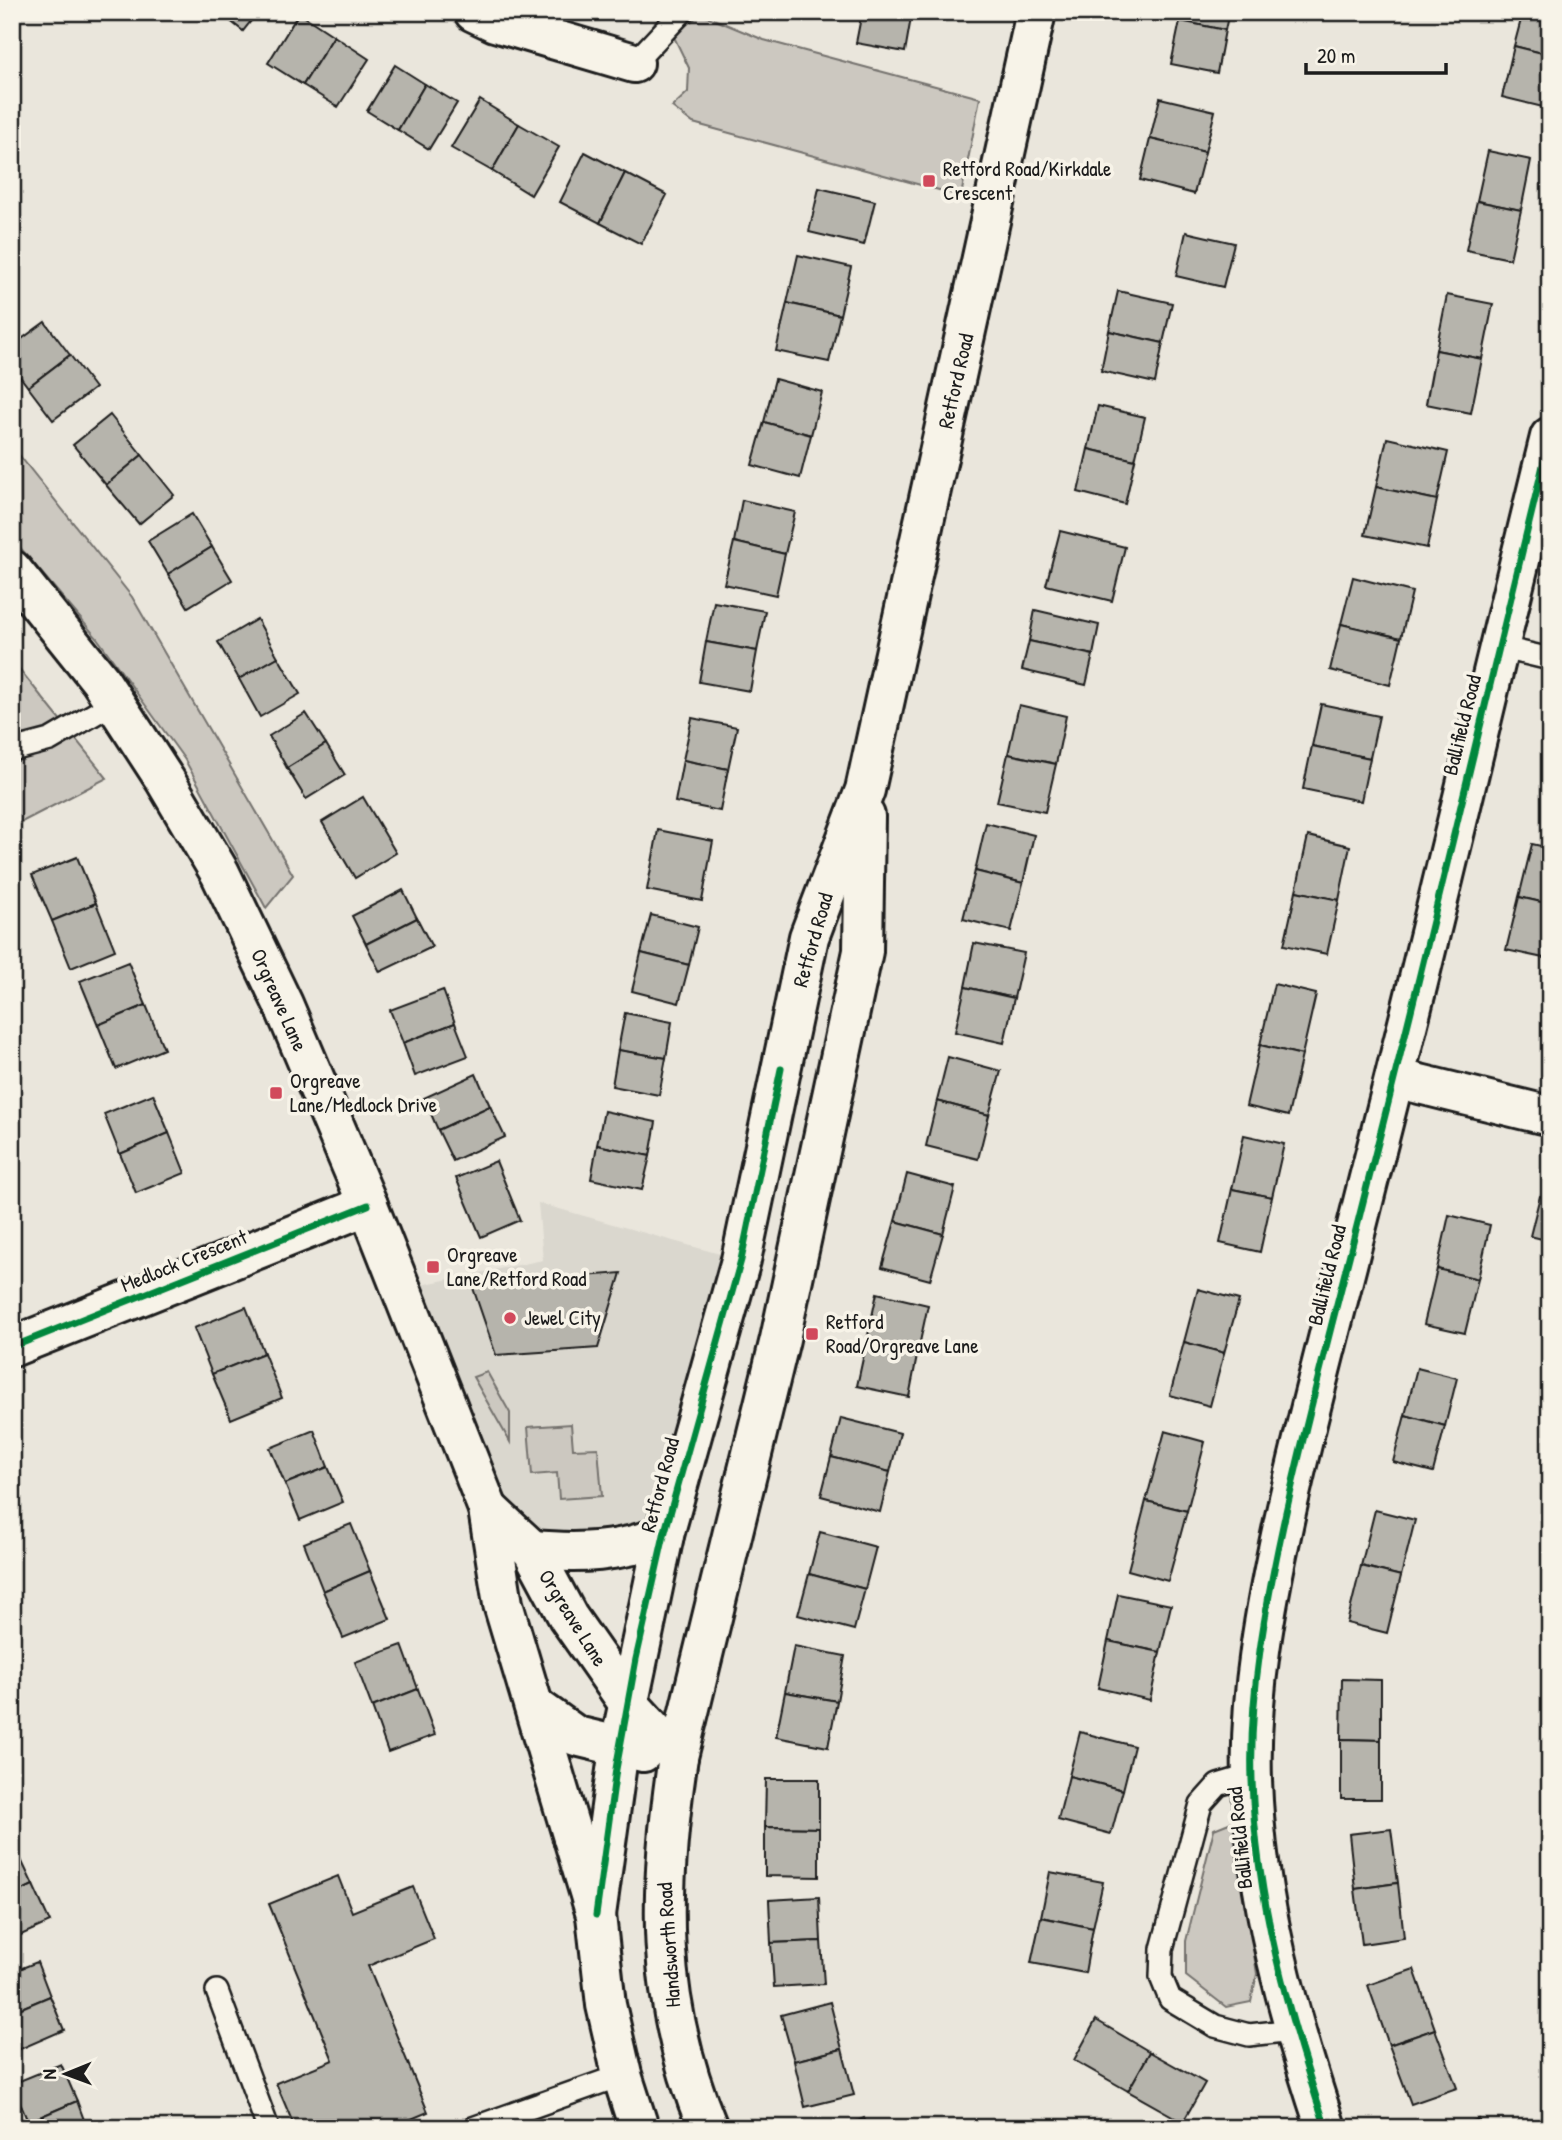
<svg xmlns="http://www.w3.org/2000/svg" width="1562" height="2140" font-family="'Patrick Hand',sans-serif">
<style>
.built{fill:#dad7ce}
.green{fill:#ccc8c0;stroke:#74726e;stroke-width:2}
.building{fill:#b6b4ac;stroke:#1c1c1c;stroke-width:2}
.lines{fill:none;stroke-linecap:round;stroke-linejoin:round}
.service-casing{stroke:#1c1c1c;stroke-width:26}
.minor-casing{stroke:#1c1c1c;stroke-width:44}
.secondary-casing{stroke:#1c1c1c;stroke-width:44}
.service{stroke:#f7f3e8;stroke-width:21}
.minor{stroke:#f7f3e8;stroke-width:38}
.secondary{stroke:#f7f3e8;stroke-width:38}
.cycleway-casing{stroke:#f7f3e8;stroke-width:11}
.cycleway{stroke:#00873e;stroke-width:7}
.poi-dot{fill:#d1495b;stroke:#f7f3e8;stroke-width:2.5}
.labels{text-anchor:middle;stroke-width:7;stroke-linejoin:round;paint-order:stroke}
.poi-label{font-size:21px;fill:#1c1c1c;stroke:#f7f3e8;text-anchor:start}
.street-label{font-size:21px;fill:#1c1c1c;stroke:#f7f3e8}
</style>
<rect width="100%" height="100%" fill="#eae6dc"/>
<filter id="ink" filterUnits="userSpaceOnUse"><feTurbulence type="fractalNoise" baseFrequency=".0143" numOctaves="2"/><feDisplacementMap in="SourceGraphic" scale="14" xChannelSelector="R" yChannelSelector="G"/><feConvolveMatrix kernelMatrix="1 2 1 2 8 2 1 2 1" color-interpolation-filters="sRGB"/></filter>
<g filter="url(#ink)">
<!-- built -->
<polygon class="built" points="538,1203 741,1260 664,1535 532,1550 488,1509 401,1289 543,1260"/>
<!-- green -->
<g class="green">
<polygon points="701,14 764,40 980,98 961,196 693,123 672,107 688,92 689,68 673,35"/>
<polygon points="12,446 132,597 293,875 266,908 185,760 97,638 12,538"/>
<polygon points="12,660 107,778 12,827"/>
<polygon points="487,1372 510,1413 510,1442 473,1377"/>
<polygon points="571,1424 573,1449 598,1448 602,1496 559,1499 557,1473 532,1475 528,1427"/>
<polygon points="1234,1821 1257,1974 1251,2002 1226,2007 1186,1976 1186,1941 1214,1829"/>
</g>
<!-- building -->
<g class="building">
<polygon points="219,12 258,12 243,31"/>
<polygon points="862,12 912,12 905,52 856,43"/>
<polygon points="1181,12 1229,12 1225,30 1180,21"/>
<polygon points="1523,12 1550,12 1550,55 1514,46"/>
<polygon points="299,13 334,36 303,85 268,63"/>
<polygon points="1180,21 1225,30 1217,73 1171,64"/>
<polygon points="334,36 369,59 338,107 303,85"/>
<polygon points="1514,46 1550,55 1547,108 1502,97"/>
<polygon points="395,65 425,84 398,130 367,111"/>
<polygon points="425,84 457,103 429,149 398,130"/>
<polygon points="1160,98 1215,111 1205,152 1150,139"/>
<polygon points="480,100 519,124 492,171 451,148"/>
<polygon points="519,124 559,147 531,195 492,171"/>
<polygon points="1150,139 1205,152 1194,194 1140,180"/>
<polygon points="1488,151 1531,160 1521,210 1477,201"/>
<polygon points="585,152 625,173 600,223 560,202"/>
<polygon points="625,173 667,195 641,244 600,223"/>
<polygon points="819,188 875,201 864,245 809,232"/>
<polygon points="1477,201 1521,210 1510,259 1466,250"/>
<polygon points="1186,232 1234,243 1223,287 1176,276"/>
<polygon points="798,255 851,267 840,315 787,303"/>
<polygon points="1118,291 1172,303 1163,343 1109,331"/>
<polygon points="1447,295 1493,304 1482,359 1436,350"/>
<polygon points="787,303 840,315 829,362 776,351"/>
<polygon points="45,322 70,355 28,387 12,366 12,346"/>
<polygon points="1109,331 1163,343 1155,383 1101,371"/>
<polygon points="1436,350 1482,359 1471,413 1426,404"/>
<polygon points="70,355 95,388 53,420 28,387"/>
<polygon points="775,379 822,392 811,435 764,422"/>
<polygon points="1098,406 1145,417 1135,460 1088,449"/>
<polygon points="110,415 142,455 106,485 73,445"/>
<polygon points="764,422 811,435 800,478 752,465"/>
<polygon points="1387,438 1448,452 1437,500 1376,487"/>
<polygon points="1088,449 1135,460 1125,504 1078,492"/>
<polygon points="142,455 174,495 139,524 106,485"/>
<polygon points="1376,487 1437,500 1427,548 1365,535"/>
<polygon points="742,500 795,512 785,554 734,542"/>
<polygon points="192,514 212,547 168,574 148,541"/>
<polygon points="1060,531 1125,547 1112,601 1046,585"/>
<polygon points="734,542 785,554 776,595 724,584"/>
<polygon points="212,547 232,580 188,607 168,574"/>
<polygon points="1353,577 1412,592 1401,638 1341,624"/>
<polygon points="714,602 765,611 757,651 706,642"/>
<polygon points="1035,610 1099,625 1093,655 1029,641"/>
<polygon points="257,619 278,657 239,679 218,642"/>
<polygon points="1341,624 1401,638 1390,685 1330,670"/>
<polygon points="1029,641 1093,655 1086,685 1022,670"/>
<polygon points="706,642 757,651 750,691 699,682"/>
<polygon points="278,657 300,694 260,717 239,679"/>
<polygon points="1321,704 1379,716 1370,758 1312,746"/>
<polygon points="1019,705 1066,716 1056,764 1008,754"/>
<polygon points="306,713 326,744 287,768 269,736"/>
<polygon points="692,718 737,727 728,769 683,760"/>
<polygon points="326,744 345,775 306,799 287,768"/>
<polygon points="1312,746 1370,758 1361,801 1303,789"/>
<polygon points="1008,754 1056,764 1045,812 997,802"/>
<polygon points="683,760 728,769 720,811 675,802"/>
<polygon points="363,797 396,853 355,878 322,822"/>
<polygon points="986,823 1034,835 1023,883 975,871"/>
<polygon points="658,830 713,841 702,901 647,890"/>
<polygon points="1308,836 1350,846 1339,900 1296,891"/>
<polygon points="1532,844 1550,848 1550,904 1519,897"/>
<polygon points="77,857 96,903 52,921 32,875"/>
<polygon points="975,871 1023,883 1011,931 963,919"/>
<polygon points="403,890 417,918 366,944 352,916"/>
<polygon points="1296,891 1339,900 1327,954 1284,945"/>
<polygon points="1519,897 1550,904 1548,959 1506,950"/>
<polygon points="96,903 115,950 71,968 52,921"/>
<polygon points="651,915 698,927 689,965 641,953"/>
<polygon points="417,918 432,947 380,972 366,944"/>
<polygon points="974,943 1024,953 1014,998 965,987"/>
<polygon points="641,953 689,965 679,1003 632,991"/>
<polygon points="128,962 146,1005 98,1025 80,981"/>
<polygon points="1274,984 1316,994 1302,1055 1260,1045"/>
<polygon points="965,987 1014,998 1004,1043 955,1032"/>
<polygon points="443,990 455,1023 403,1043 390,1010"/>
<polygon points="146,1005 164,1049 116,1069 98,1025"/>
<polygon points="625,1013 672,1022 666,1058 618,1050"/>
<polygon points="455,1023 468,1056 415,1076 403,1043"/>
<polygon points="1260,1045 1302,1055 1288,1116 1246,1106"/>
<polygon points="618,1050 666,1058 659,1095 612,1086"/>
<polygon points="948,1057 1001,1071 989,1115 937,1101"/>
<polygon points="476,1074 490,1106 438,1130 424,1098"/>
<polygon points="153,1094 169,1133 120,1154 104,1114"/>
<polygon points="937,1101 989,1115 978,1159 926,1146"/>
<polygon points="490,1106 505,1137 453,1161 438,1130"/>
<polygon points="604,1111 656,1122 650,1156 597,1145"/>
<polygon points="169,1133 185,1173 136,1193 120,1154"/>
<polygon points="1244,1135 1284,1144 1272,1197 1232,1189"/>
<polygon points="597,1145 650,1156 642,1190 591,1179"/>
<polygon points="496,1161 520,1220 481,1237 456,1178"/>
<polygon points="907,1174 955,1187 943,1234 895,1221"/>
<polygon points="1232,1189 1272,1197 1260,1252 1220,1243"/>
<polygon points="1540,1196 1550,1199 1550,1241 1530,1236"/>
<polygon points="1449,1215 1490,1225 1478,1279 1437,1269"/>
<polygon points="895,1221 943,1234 930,1280 882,1267"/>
<polygon points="1437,1269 1478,1279 1465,1333 1424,1324"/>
<polygon points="621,1273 598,1348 570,1350 496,1355 472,1285"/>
<polygon points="1198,1289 1239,1300 1224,1353 1184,1342"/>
<polygon points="877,1293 928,1305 918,1351 867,1340"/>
<polygon points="246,1307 264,1353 212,1374 194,1328"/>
<polygon points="867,1340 918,1351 909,1397 857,1386"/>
<polygon points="1184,1342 1224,1353 1210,1406 1170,1395"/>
<polygon points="264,1353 282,1398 231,1419 212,1374"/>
<polygon points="1417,1368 1457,1378 1445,1426 1405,1415"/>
<polygon points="1405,1415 1445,1426 1433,1472 1393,1462"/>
<polygon points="841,1418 900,1433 890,1472 831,1457"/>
<polygon points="314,1430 328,1467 285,1484 270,1448"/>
<polygon points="1165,1431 1205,1442 1187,1511 1146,1501"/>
<polygon points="831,1457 890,1472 880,1512 821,1496"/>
<polygon points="328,1467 343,1502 300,1520 285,1484"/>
<polygon points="1146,1501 1187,1511 1168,1581 1128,1570"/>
<polygon points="1375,1510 1415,1520 1401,1576 1361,1566"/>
<polygon points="351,1524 370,1571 323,1591 304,1543"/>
<polygon points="820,1532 876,1547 865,1589 809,1574"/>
<polygon points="1361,1566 1401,1576 1387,1633 1347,1623"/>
<polygon points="370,1571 390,1619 343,1638 323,1591"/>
<polygon points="809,1574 865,1589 854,1630 798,1615"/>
<polygon points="1118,1594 1171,1605 1160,1652 1108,1641"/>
<polygon points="1108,1641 1160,1652 1150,1700 1098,1688"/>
<polygon points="402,1645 418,1689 372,1707 355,1662"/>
<polygon points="794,1646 845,1656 837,1701 785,1692"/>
<polygon points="1544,1668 1550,1668 1550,1717 1546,1717"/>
<polygon points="1342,1679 1381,1680 1381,1740 1341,1739"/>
<polygon points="418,1689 435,1735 388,1752 372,1707"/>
<polygon points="785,1692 837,1701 828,1747 776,1737"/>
<polygon points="1546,1717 1550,1717 1550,1767 1547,1767"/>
<polygon points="1080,1732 1134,1746 1123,1790 1069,1776"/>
<polygon points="1341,1739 1381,1740 1381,1799 1341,1799"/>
<polygon points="1069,1776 1123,1790 1111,1834 1058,1820"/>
<polygon points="766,1779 819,1779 819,1828 765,1827"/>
<polygon points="1550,1809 1550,1859 1548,1859 1543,1810"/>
<polygon points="765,1827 819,1828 819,1877 765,1876"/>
<polygon points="1391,1829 1398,1883 1355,1889 1349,1834"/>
<polygon points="16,1849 33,1885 12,1895 12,1851"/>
<polygon points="1050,1872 1103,1882 1093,1928 1041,1917"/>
<polygon points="338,1876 352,1912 413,1887 434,1939 368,1966 428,2112 390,2128 371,2128 368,2121 350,2128 295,2128 276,2083 333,2060 269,1904"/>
<polygon points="1398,1883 1404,1938 1362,1944 1355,1889"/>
<polygon points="33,1885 50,1922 12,1939 12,1895"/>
<polygon points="819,1897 821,1941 771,1943 769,1900"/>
<polygon points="1041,1917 1093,1928 1085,1973 1031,1963"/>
<polygon points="821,1941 824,1984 774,1987 771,1943"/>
<polygon points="37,1962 50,1996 12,2012 12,1972"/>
<polygon points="1414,1969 1435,2029 1389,2045 1368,1985"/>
<polygon points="50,1996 64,2030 18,2050 12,2036 12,2012"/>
<polygon points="830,2002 842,2049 794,2061 781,2015"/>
<polygon points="1096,2020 1150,2052 1128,2091 1074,2060"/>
<polygon points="1435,2029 1457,2088 1411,2104 1389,2045"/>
<polygon points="842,2049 854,2095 805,2107 794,2061"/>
<polygon points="1150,2052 1205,2083 1183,2122 1128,2091"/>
<polygon points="61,2064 77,2101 28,2122 12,2084"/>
<polygon points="77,2101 87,2128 30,2128 28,2122"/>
<polygon points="864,2118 868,2128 841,2128"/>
<polygon points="1479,2119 1482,2128 1451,2128"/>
</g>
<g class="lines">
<!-- service casing -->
<g class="service-casing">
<g id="service">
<polyline points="634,63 682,12"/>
<polyline points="1499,647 1550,659"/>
<polyline points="12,750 50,740 115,702"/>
<polyline points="1252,1775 1218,1785 1201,1804 1162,1949 1161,1977 1170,1999 1215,2026 1249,2035 1293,2030"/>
<polyline points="217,1991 268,2128"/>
<polyline points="473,2128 622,2075"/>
</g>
</g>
<!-- minor casing -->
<g class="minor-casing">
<g id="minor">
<polyline points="474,12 495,22 634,63"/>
<polyline points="1395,1078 1550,1116"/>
<polyline points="12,1347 368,1205"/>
<path d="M1326 2128C1288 2014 1256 1901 1252 1780 1249 1694 1266 1604 1284 1521 1309 1407 1340 1295 1368 1182 1432 934 1489 685 1550 437"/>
</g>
</g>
<!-- secondary casing -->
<g class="secondary-casing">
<g id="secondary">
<polyline points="12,570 100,680 165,780 220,873 283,1004 368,1205 488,1509 503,1604 596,1915 606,2005 622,2075 639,2128"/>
<polyline points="488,1509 532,1550 568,1617 628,1703 678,1757"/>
<path d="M532 1550C579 1554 620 1553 664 1535"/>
<polyline points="534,1706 576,1736 643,1752"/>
<polyline points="596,1915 619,1749 664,1535 741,1260 809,937 865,790 1036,12"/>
<path d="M708 2128C655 2001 658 1891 678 1757L780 1339 863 951 865 816"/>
</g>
</g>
<!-- service -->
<use href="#service" class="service"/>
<!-- minor -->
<use href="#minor" class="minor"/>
<!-- secondary -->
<use href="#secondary" class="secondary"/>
<!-- cycleway casing -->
<g class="cycleway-casing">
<g id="cycleway">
<polyline points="12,1347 368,1205"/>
<polyline points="596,1915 616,1769 636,1659 664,1535 741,1260 781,1069"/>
<path d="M1326 2128C1288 2014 1256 1901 1252 1780 1249 1694 1266 1604 1284 1521 1309 1407 1340 1295 1368 1182 1432 934 1489 685 1550 437"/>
</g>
</g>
<!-- cycleway -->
<use href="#cycleway" class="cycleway"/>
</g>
</g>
<!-- markers -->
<g class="poi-dot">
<rect x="922" y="174" width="14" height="14" rx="3.5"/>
<rect x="269" y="1086" width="14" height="14" rx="3.5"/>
<rect x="426" y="1260" width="14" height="14" rx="3.5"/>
<circle cx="510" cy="1318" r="7"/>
<rect x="805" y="1327" width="14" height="14" rx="3.5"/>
</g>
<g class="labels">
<!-- poi labels -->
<g class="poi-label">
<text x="943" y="176">Retford Road/Kirkdale<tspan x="943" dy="24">Crescent</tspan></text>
<text x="290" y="1088">Orgreave<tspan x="290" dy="24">Lane/Medlock Drive</tspan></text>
<text x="447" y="1262">Orgreave<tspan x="447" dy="24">Lane/Retford Road</tspan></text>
<text x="524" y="1325">Jewel City</text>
<text x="826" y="1329">Retford<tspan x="826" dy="24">Road/Orgreave Lane</tspan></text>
</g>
<!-- street labels -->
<g class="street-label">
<text transform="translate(956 381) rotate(-77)" y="7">Retford Road</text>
<text transform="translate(1462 725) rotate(-76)" y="7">Ballifield Road</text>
<text transform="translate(813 940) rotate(-74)" y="7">Retford Road</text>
<text transform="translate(279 1000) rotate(66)" y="7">Orgreave Lane</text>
<text transform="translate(184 1261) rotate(-22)" y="7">Medlock Crescent</text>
<text transform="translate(1327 1275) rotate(-76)" y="7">Ballifield Road</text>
<text transform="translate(660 1485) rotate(-75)" y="7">Retford Road</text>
<text transform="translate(573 1618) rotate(58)" y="7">Orgreave Lane</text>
<text transform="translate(1240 1838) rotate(-96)" y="7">Ballifield Road</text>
<text transform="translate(669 1945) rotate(-94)" y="7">Handsworth Road</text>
</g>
</g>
<!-- margin -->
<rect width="1562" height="2140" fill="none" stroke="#f7f3e8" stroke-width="42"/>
<rect x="21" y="21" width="1520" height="2098" fill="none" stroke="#1c1c1c" stroke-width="2.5" filter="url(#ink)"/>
<!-- north arrow -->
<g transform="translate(66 2074) rotate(269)" stroke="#f7f3e8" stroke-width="5" paint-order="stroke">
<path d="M0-5L12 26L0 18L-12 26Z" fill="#1c1c1c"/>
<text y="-10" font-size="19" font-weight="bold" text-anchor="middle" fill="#1c1c1c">N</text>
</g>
<!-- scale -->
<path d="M1306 63v10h140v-10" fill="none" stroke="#1c1c1c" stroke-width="3.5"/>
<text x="1317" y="63" font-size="21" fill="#1c1c1c" stroke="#f7f3e8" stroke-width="5" paint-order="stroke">20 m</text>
</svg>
